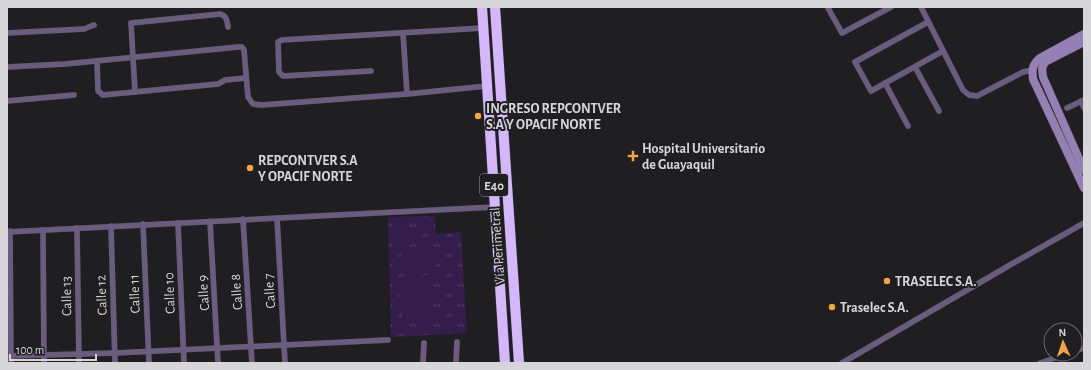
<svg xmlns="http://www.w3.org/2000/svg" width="1091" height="370" font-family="'Alegreya Sans',sans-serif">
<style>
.grass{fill:url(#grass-tufts)}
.pitch{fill:#341d4c}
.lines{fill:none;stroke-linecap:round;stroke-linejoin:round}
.street-casing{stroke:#39383a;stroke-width:6}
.secondary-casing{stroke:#39383a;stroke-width:9}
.highway-casing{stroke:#39383a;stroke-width:11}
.street{stroke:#6a5c7e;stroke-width:5.5}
.secondary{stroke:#967fb5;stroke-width:8}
.highway{stroke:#d4b7fb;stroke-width:10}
.poi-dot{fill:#f3a442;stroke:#1f1e20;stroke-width:1.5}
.labels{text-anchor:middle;stroke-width:4;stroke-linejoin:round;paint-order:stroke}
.shield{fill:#1f1e20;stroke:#9f9ea0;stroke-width:1}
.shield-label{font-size:13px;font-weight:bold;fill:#d6d5d7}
.poi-label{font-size:14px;font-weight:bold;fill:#d6d5d7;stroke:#1f1e20;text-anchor:start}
.street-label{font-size:14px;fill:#d6d5d7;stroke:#1f1e20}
</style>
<defs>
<pattern id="grass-tufts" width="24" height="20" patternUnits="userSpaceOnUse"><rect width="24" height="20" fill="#341d4c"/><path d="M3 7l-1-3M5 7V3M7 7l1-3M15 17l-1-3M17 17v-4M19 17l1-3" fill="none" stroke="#513d65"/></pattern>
</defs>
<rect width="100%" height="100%" fill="#1f1e20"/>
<!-- grass -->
<polygon class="grass" points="435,216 436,234 461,232 467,333 391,337 388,217"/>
<!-- pitch -->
<g class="pitch">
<polygon points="409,221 410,247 393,248 392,222"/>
<polygon points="434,248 435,268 402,269 401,250"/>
<polygon points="429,275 433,322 403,323 399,278"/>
</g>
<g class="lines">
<!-- street casing -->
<g class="street-casing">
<g id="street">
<polyline points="829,7 828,8 842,33 891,7"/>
<polyline points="921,7 963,90 969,95 977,96 1023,72 1032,70"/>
<polyline points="928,22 855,62 871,91 943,51"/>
<polyline points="7,33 84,29 94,25"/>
<polyline points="403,33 407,94"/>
<polyline points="97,61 98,91 103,95 218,84 225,80 246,78"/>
<polyline points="7,67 65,64 238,47 242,47 244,50 248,97 253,104 262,105 407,94 487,86"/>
<polyline points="915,67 939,111"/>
<polyline points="371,71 283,76 279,72 278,42 282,40 483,28"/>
<polyline points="885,83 908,126"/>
<path d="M135 92 131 23 220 14C227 16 227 21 228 27"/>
<polyline points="7,101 74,95"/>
<polyline points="1081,101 1084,108"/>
<polyline points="1067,108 1084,100"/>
<polyline points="277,218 285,363"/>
<polyline points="243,219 252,363"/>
<polyline points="210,221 218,363"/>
<polyline points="178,223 184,363"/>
<polyline points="143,224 149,363"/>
<polyline points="111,226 115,363"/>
<polyline points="77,228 79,363"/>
<polyline points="43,230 44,363"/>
<polyline points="10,231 11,363"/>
<polyline points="7,232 495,207"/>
<polyline points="1075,351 1084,348"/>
<polyline points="7,356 115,353 388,340"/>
<polyline points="423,363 424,343"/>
<polyline points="456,363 457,342"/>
<polyline points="842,363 1010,265 1084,223"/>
<polyline points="1040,363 1067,354"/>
</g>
</g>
<!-- secondary casing -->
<g class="secondary-casing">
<g id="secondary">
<path d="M1084 34 1040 58C1032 65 1032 69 1033 79L1084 188"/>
<polyline points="1084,42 1045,62 1042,68 1043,77 1084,170"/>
</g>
</g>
<!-- highway casing -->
<g class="highway-casing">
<g id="highway">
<polyline points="482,7 505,363"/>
<polyline points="495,7 519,363"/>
</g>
</g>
<!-- street -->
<use href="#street" class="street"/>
<!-- secondary -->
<use href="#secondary" class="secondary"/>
<!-- highway -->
<use href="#highway" class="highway"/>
</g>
<!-- markers -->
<g class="poi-dot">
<circle cx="478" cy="116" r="4"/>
<path d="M631 150h4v4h4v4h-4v4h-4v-4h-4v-4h4z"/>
<circle cx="250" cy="168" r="4"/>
<circle cx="887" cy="281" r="4"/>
<circle cx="832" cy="307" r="4"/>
</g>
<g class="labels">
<!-- shield labels -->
<rect class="shield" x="480" y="174" width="28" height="22" rx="3"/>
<g class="shield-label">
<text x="494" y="190">E40</text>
</g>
<!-- poi labels -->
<g class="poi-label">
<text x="486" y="113">INGRESO REPCONTVER<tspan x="486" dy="16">S.A Y OPACIF NORTE</tspan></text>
<text x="642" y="153">Hospital Universitario<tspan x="642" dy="16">de Guayaquil</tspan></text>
<text x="258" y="165">REPCONTVER S.A<tspan x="258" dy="16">Y OPACIF NORTE</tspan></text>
<text x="895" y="286">TRASELEC S.A.</text>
<text x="840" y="312">Traselec S.A.</text>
</g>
<!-- street labels -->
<g class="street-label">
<text transform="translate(497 246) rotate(-94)" y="5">Vía Perimetral</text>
<text transform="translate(269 291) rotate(-94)" y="5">Calle 7</text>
<text transform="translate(236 292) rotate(-94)" y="5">Calle 8</text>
<text transform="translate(169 293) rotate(-92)" y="5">Calle 10</text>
<text transform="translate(203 293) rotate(-94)" y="5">Calle 9</text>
<text transform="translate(134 294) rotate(-92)" y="5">Calle 11</text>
<text transform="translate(101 295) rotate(-92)" y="5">Calle 12</text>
<text transform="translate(66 296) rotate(-91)" y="5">Calle 13</text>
</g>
</g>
<!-- border -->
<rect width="1091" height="370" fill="none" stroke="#d6d5d7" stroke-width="16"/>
<!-- north arrow -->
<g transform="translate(1063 342) rotate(357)"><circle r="19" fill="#1f1e20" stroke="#686769"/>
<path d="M0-3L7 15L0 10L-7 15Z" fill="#f3a442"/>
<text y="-6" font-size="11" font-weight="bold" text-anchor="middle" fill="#d6d5d7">N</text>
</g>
<!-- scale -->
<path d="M10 354v6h86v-6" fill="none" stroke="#d6d5d7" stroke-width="2"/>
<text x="16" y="354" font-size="12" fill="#d6d5d7" stroke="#1f1e20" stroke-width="3" paint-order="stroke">100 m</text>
</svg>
